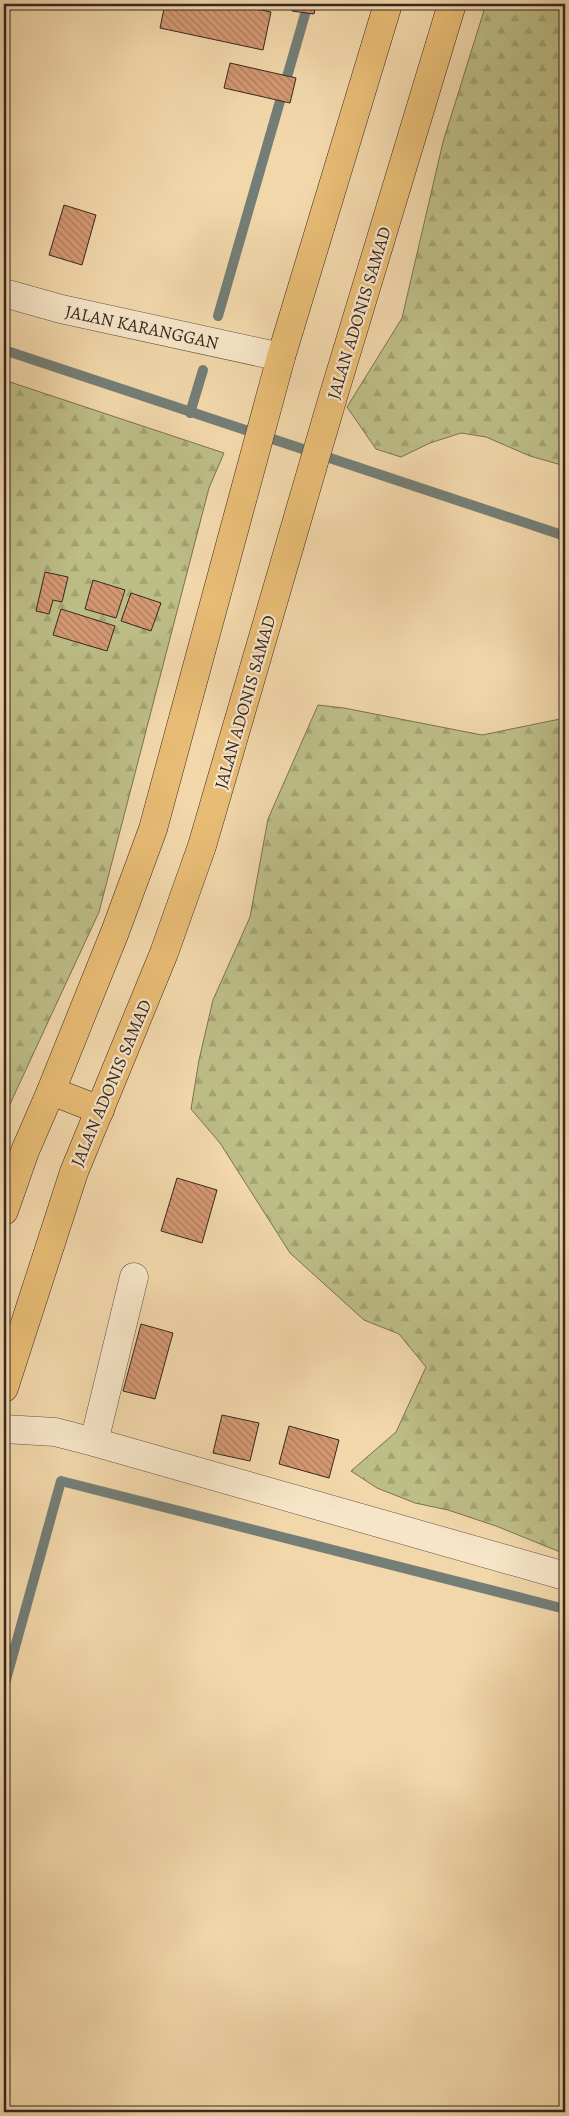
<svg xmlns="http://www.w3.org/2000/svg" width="569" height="2116" font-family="Alegreya,serif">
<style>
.forest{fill:url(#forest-firs);stroke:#7a7254}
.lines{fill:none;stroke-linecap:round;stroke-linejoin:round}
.stream{stroke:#747e77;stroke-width:10}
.building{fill:url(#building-back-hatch);stroke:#362721}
.minor-casing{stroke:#655343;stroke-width:29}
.highway-casing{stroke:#362721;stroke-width:29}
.minor{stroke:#f6e5c8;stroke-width:28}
.highway{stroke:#e8bc75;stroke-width:28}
.labels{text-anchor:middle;stroke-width:4.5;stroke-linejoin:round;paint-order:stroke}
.street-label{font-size:18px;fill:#362721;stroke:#f6e5c8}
</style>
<defs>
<pattern id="forest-firs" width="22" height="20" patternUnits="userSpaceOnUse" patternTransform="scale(1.25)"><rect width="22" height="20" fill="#bdbd86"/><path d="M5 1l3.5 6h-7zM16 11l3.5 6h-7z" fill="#a3a273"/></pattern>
<pattern id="building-back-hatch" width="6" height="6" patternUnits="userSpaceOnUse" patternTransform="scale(1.25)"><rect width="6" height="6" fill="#d49872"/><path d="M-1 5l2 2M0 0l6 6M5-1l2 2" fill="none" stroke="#ad7c5d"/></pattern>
</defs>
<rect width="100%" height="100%" fill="#f1d7aa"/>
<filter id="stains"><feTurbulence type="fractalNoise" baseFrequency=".004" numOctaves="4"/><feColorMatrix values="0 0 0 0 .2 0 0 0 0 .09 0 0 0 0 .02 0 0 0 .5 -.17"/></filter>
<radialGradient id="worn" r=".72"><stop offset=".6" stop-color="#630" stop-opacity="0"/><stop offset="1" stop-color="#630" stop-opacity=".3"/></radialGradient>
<!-- forest -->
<g class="forest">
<polygon points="486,4 565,4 565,466 530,456 486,437 461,433 430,443 401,457 376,449 347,407 402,318 443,142"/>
<polygon points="4,380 224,453 209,488 99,912 4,1117"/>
<polygon points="318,705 344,708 482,735 565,718 565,1554 496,1526 448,1510 415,1503 377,1488 351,1471 396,1432 426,1367 399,1334 364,1320 290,1253 220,1143 191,1109 199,1060 213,1000 250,917 268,819"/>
</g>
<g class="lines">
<!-- stream -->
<g class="stream">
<polyline points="218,316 308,4"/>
<polyline points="4,350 565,536"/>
<polyline points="190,413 203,370"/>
<polyline points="4,1687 61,1481 565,1609"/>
</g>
</g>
<!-- building -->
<g class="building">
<polygon points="165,4 232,4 271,12 263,50 160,28"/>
<polygon points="293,4 316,4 314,14 292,11"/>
<polygon points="230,63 296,78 290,103 224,88"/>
<polygon points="64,205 96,215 82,265 49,255"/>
<polygon points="45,572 68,577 62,602 53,600 49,614 36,611"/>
<polygon points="93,580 125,590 116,618 85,609"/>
<polygon points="131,593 161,603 151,631 121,621"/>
<polygon points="61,609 115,626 107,651 53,635"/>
<polygon points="177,1178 217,1190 202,1243 161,1231"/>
<polygon points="141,1324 173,1333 155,1399 123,1391"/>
<polygon points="222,1415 259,1423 250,1461 213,1453"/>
<polygon points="289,1426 339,1440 329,1478 279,1464"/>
</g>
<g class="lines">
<!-- minor casing -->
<g class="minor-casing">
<g id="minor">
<polyline points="4,293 61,309 281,357"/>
<polyline points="4,1429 55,1432 94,1442 565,1576"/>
<polyline points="94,1442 134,1277"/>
</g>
</g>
<!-- highway casing -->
<g class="highway-casing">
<g id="highway">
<polyline points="51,1091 100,1110"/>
<polyline points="4,1211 25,1151 51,1091 115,932 153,829 281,357 388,4"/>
<polyline points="4,1388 74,1172 164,953 202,846 333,397 452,4"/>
</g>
</g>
<!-- minor -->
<use href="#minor" class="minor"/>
<!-- highway -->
<use href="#highway" class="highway"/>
</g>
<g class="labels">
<!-- street labels -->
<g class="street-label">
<text transform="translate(359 313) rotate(-73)" y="6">JALAN ADONIS SAMAD</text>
<text transform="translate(142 327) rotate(12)" y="6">JALAN KARANGGAN</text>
<text transform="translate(245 702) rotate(-74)" y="6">JALAN ADONIS SAMAD</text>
<text transform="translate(111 1083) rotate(-67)" y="6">JALAN ADONIS SAMAD</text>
</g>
</g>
<!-- margin -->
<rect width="569" height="2116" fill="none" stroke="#f1d7aa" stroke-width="20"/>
<rect x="5" y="5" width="559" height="2106" fill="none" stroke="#362721" stroke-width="2.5"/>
<rect x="10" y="10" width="549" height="2096" fill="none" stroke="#362721"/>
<rect width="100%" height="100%" filter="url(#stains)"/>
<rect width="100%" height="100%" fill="url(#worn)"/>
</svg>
